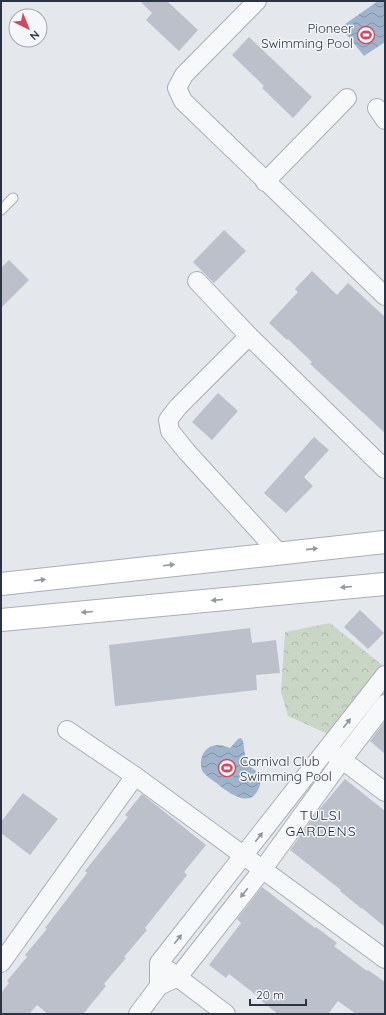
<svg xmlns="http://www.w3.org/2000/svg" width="386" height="1015" font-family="Quicksand,sans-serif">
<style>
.forest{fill:url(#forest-crowns)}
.water{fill:url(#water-waves)}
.building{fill:#bbc0ca}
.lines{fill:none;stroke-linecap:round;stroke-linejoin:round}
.lane-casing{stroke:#a9aeb7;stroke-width:11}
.street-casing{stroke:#a9aeb7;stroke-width:20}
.secondary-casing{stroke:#a9aeb7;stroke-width:24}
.lane{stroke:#f7f8fa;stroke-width:9}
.street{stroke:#f7f8fa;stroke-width:18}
.secondary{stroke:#fff;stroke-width:22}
.oneway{fill:#959aa2}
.oneway2{fill:#9196a0}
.labels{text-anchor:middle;stroke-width:3;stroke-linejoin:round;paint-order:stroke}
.poi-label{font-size:13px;fill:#2b3445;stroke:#f4f6f9;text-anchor:end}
.neighbourhood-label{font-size:14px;letter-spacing:1px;fill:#1d2536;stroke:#f4f6f9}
</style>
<defs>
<pattern id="forest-crowns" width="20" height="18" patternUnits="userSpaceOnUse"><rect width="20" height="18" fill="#c9d6c5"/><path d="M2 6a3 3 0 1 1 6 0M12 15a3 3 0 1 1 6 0" fill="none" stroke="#adb8ab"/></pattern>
<pattern id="water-waves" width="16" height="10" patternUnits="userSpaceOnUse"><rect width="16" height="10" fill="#9fb4cc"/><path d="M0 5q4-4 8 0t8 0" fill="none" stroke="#8293a7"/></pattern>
</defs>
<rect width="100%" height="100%" fill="#e4e7ec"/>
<!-- forest -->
<polygon class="forest" points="330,623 382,665 330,735 288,716 281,692 285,632"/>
<!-- water -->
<g class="water">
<polygon points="378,1 385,1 385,42 364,56 341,27"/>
<path d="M241 738 243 741C244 747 245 759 248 764 252 769 259 771 260 778 261 781 260 787 258 790 249 810 225 790 215 782 211 779 206 776 203 772 199 765 201 754 207 749 214 743 222 745 230 748L238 739Z"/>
</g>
<!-- building -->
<g class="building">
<polygon points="140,1 167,1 198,30 179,51 146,20 152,13"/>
<polygon points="249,37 312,97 293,118 262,88 264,86 232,55"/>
<polygon points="224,230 246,251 214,283 193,262"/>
<polygon points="9,260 29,280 1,308 1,268"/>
<polygon points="312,271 337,295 348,283 385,317 385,433 310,364 312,362 288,339 287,340 269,323 298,292 295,289"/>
<polygon points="218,393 238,411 212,440 192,422"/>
<polygon points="314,437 329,450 304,477 313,486 286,513 264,493"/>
<polygon points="360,610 384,633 368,649 344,627"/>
<polygon points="250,628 252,643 276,640 280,673 256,675 257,690 115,706 109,645"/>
<polygon points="385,721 385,754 370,741"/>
<polygon points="345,779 385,811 385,927 362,908 362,909 340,891 341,890 290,850 318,811"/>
<polygon points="23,793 58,819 30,855 1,833 1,822"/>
<polygon points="142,794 206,845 184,872 187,875 145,928 147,930 124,957 126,958 104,984 106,986 83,1014 48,1014 37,1005 29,1014 1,1014 1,993 9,983 7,981 27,957 25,955 47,929 45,928 87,873 85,871 128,817 125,815"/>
<polygon points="262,887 315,928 316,927 337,943 334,946 367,971 368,970 385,982 385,1014 356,1014 338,1001 328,1014 278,1014 259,999 260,998 229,974 226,978 209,965 241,923 237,919"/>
</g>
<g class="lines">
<!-- lane casing -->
<g class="lane-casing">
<polyline id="lane" points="1,210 13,198"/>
</g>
<!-- street casing -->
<g class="street-casing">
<g id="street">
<polyline points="257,1 184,75 177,88 183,101 385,296"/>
<polyline points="377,108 385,120"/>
<polyline points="265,182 347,98"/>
<polyline points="197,281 249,336 385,469"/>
<polyline points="249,336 178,407 168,420 170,431 187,452 279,553"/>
<polyline points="67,730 135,776 385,959"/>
<polyline points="333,753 385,792"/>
<polyline points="1,963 135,776"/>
<polyline points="168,970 226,1014"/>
<polyline points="159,986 159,963 385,675"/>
<polyline points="138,1014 159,986 178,977 263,869 342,760 385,704"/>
</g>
</g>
<!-- secondary casing -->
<g class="secondary-casing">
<g id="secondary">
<polyline points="1,584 385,542"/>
<polyline points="1,620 385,584"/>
</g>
</g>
<!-- lane -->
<use href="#lane" class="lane"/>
<!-- street -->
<use href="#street" class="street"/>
<!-- secondary -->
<use href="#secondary" class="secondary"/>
</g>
<!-- one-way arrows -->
<defs><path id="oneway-solid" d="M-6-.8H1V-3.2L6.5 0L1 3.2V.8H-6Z"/></defs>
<g class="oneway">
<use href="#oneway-solid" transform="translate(312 549) rotate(-6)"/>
<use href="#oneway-solid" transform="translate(169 565) rotate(-7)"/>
<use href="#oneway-solid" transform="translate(40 580) rotate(-7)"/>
<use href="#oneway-solid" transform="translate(346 587) rotate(175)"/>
<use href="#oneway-solid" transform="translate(217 600) rotate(175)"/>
<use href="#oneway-solid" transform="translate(87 612) rotate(175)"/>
</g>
<g class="oneway2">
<use href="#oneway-solid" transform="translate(347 723) rotate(-52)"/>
<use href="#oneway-solid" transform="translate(259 837) rotate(-52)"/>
<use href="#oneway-solid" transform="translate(244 893) rotate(128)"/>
<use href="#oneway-solid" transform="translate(178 939) rotate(-52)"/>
</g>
<!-- icons -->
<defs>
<g id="stadium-ring" transform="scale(0.9)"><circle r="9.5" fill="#f4f6f9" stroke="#d1495b" stroke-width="1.5"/><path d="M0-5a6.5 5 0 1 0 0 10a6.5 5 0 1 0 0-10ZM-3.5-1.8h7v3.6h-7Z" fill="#d1495b"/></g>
</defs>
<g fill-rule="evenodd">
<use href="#stadium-ring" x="366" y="35"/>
<use href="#stadium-ring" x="227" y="768"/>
</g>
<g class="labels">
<!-- poi labels -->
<g class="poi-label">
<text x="353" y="33">Pioneer<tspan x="353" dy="15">Swimming Pool</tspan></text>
<text x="240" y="766" text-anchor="start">Carnival Club<tspan x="240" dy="15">Swimming Pool</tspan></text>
</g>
<!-- neighbourhood labels -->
<g class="neighbourhood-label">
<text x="321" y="820">TULSI<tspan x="321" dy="16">GARDENS</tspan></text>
</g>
</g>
<!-- border -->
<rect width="386" height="1015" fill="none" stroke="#2b3445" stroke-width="4"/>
<!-- north arrow -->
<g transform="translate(28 28) rotate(137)"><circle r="19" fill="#f4f6f9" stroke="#a4a8b1"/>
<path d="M0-3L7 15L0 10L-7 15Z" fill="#d1495b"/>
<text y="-6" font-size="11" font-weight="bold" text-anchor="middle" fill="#2b3445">N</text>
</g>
<!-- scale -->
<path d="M250 999v6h56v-6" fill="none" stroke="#2b3445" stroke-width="2"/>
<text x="256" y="999" font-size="12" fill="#2b3445" stroke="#f4f6f9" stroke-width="3" paint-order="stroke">20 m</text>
</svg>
